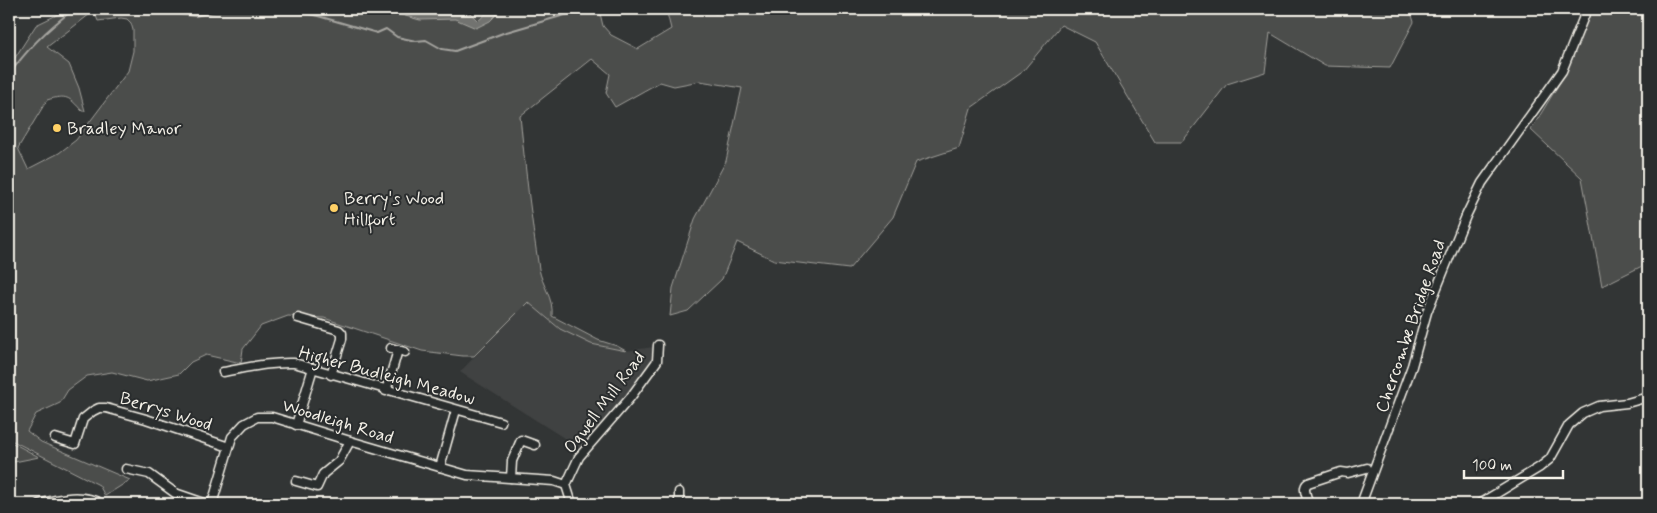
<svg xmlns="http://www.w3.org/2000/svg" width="1657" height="513" font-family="Mynerve,sans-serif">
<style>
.built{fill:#404242}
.green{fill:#4b4d4c;stroke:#a09f9a;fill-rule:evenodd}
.water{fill:#727370;stroke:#a6a5a0}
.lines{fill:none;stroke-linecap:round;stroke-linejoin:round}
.stream{stroke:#a6a5a0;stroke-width:2}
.minor-casing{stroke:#f4f1e8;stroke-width:11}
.minor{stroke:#2a2d2e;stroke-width:8}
.poi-dot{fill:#ffd166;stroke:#2a2d2e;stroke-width:2}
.labels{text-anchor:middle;stroke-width:4;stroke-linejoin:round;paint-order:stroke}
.poi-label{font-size:18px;fill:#f4f1e8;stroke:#2a2d2e;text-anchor:start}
.street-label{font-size:18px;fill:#f4f1e8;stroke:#2a2d2e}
</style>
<rect width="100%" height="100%" fill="#323535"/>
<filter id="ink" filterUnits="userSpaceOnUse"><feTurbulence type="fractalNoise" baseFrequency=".02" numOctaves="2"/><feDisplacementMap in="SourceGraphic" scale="10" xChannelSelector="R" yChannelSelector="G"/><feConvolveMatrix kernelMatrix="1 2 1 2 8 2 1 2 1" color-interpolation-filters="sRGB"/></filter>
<g filter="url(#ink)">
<!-- built -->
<polygon class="built" points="528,301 560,329 626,351 654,347 653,360 639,384 623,397 616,409 581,448 564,438 460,372"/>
<!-- green -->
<g class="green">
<path d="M69 9H579L576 13 596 11 597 9H599L603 26 611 35 638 49 671 29 666 9H712L715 14 734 9H1410L1414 22 1390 68 1325 66 1270 33 1265 72 1227 84 1182 142H1155L1095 42 1061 25 1023 71 971 108 959 148 916 162 893 217 849 269 774 260 737 242 722 279 688 311 670 316 673 288 695 219 726 161 742 88 700 81 674 86 660 82 615 107 606 93 610 74 592 59 520 116C525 167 531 218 539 269 542 285 554 299 552 316L598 340 617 346 626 351 591 344 560 329 528 302 474 356H463L422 351 324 318 288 316 261 326 243 349 241 363 206 355 191 362 179 374 147 381 112 372 87 376 68 390 60 403 36 414 27 431 41 442 130 480 105 496 99 485 9 439V67L36 25ZM94 11 98 21 121 18 127 19 131 23 133 30V51L128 71 76 140 59 153 28 169 18 148 47 100C67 94 69 97 82 111H85L79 88 69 64 47 47Z"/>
<polygon points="1590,9 1648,9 1648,263 1602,286 1582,178 1531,130 1562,79"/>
<polygon points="9,441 39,457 9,463"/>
</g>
<!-- water -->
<polygon class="water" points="369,9 403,9 429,14 454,11 470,13 478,21 491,9 502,9 490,21 476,28 455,19 420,20 398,14 379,15 373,13"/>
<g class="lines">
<!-- stream -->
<g class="stream">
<polyline points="138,9 195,16 224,9"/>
<polyline points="287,9 318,16 377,33 386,29 397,37 416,41 426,40 442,49 455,51 503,33 575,12"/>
<path d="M9 75C26 50 50 27 74 9"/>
</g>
<!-- minor casing -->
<g class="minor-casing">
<g id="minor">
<polyline points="298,318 339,330 342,333 342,339 331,375"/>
<polyline points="391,348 405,352"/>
<path d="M223 372C246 368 270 362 294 363L501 422"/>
<polyline points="386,391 398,350"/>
<polyline points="296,425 313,368"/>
<polyline points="55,438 75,444 83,419 93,411 99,408 106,408 146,419 229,447"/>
<polyline points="440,467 456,410"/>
<polyline points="126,469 149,474 175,493 207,504"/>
<polyline points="511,478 512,461 521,440 535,445"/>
<polyline points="296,481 317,487 323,474 339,461 350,441"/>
<path d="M39 504C60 498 82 493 102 504"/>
<polyline points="212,504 232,437 244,424 257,417 272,417 350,441 467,475 554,481 566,485"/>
<polyline points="572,504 566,485 579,457 630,398 657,361 658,345"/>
<polyline points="679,504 679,492"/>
<path d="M1308 504C1308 497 1301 488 1308 483L1341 472 1348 473 1367 468"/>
<polyline points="1361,504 1412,366 1427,312 1466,216 1482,183 1562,71 1587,9"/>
<polyline points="1479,504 1540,467 1550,459 1569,425 1583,413 1599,406 1627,403 1648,397"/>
</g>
</g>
<!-- minor -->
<use href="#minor" class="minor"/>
</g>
</g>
<!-- markers -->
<g class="poi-dot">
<circle cx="57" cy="128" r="5"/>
<circle cx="334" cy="208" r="5"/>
</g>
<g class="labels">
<!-- poi labels -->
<g class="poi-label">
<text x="67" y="134">Bradley Manor</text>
<text x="344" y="204">Berry's Wood<tspan x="344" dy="21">Hillfort</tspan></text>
</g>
<!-- street labels -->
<g class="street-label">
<text transform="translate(1410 326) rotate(-71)" y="6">Chercombe Bridge Road</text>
<text transform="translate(387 375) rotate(15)" y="6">Higher Budleigh Meadow</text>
<text transform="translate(604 402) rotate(-53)" y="6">Ogwell Mill Road</text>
<text transform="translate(166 411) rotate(17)" y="6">Berrys Wood</text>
<text transform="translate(338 421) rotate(17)" y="6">Woodleigh Road</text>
</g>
</g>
<!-- margin -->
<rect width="1657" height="513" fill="none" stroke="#2a2d2e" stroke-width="30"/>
<rect x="15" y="15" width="1627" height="483" fill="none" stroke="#f4f1e8" stroke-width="2" filter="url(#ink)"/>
<!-- scale -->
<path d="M1464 470v8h99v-8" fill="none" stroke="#f4f1e8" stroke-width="2.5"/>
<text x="1472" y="470" font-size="15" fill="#f4f1e8" stroke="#2a2d2e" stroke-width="4" paint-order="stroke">100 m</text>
</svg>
